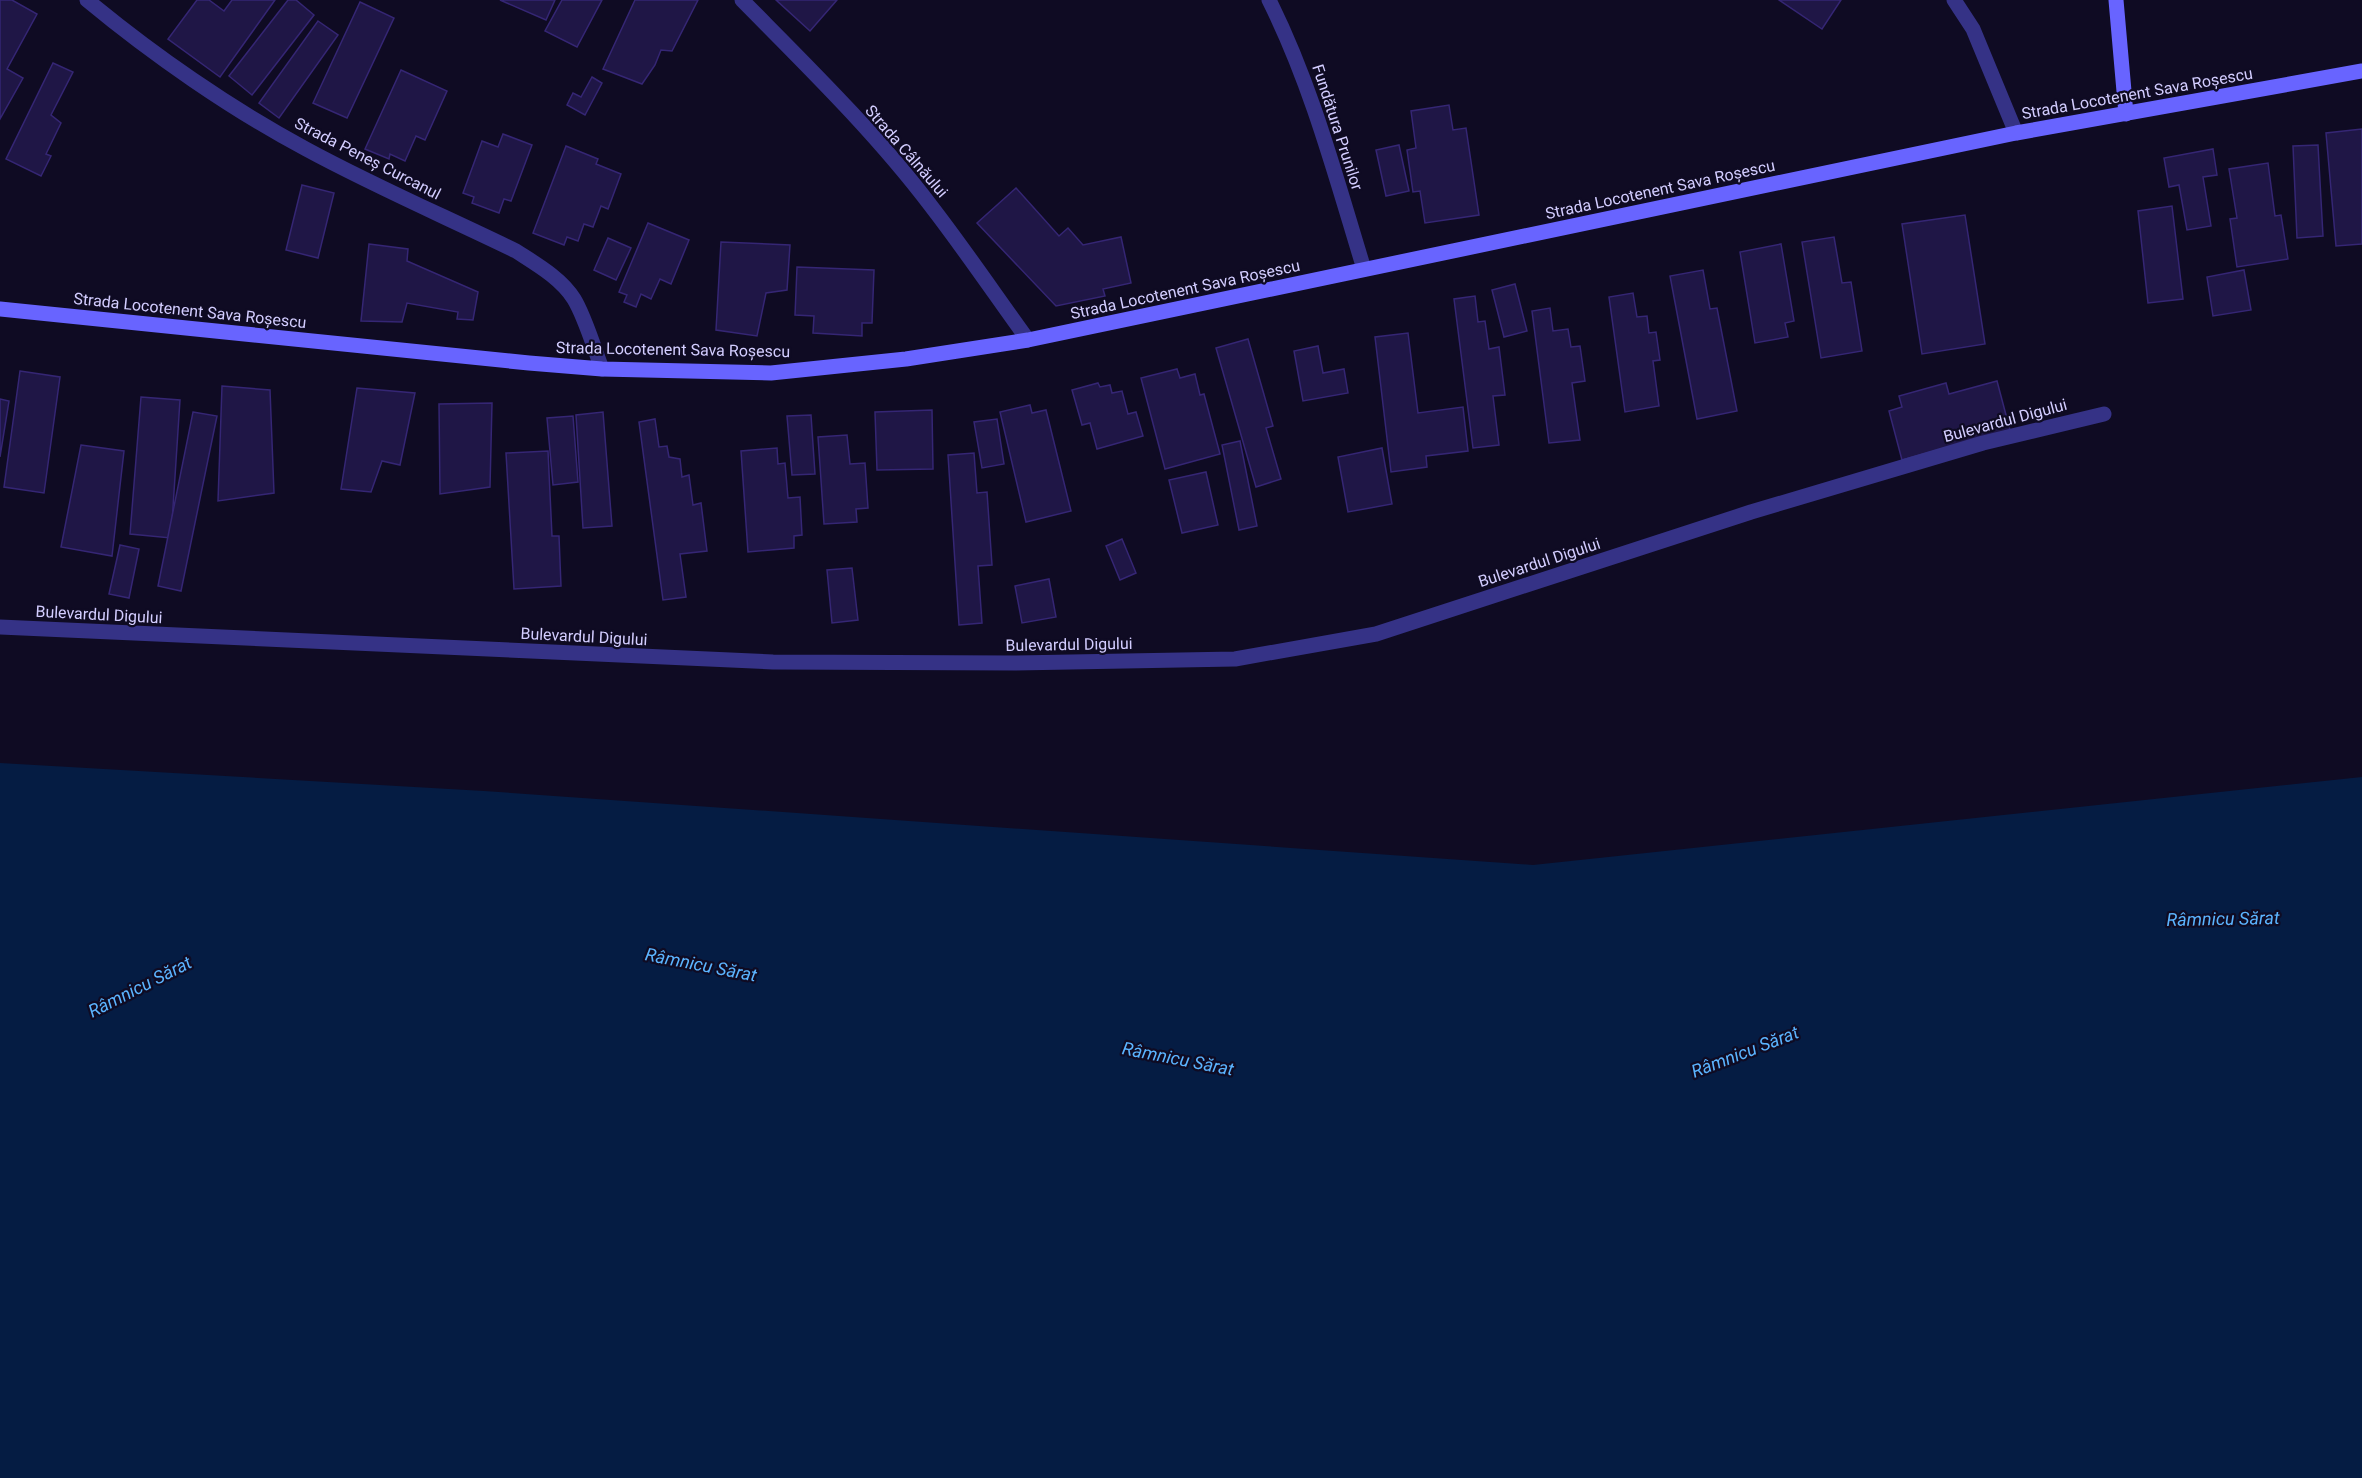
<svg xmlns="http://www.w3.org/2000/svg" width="2362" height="1478" font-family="Roboto,sans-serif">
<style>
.water{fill:#051c43}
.building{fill:#1f1646;stroke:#352674;stroke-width:1.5}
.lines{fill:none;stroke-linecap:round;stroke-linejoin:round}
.street{stroke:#353286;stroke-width:15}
.secondary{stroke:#6864ff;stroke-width:15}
.labels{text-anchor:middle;stroke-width:4.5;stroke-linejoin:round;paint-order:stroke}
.street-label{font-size:16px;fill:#d3cdff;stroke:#0f0b23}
.water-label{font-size:18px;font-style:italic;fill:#5bb4ff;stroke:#0f0b23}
</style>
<rect width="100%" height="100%" fill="#0f0b23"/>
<!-- water -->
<polygon class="water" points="0,763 484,791 1533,865 2362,777 2362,1478 0,1478"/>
<!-- building -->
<g class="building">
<polygon points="0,0 12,0 37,14 7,69 23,78 0,119"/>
<polygon points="197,0 209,0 224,11 232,0 275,0 220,77 168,39"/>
<polygon points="288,0 296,0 314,15 252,95 229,76"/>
<polygon points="500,0 555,0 546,20"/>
<polygon points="562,0 602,0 577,47 545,31"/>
<polygon points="635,0 698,0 672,51 661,50 655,65 642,84 603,69"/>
<polygon points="776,0 837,0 810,31"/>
<polygon points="1779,0 1841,0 1822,29"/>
<polygon points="360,2 394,18 347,118 313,103"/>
<polygon points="318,21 338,35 279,118 259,103"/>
<polygon points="53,63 73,72 51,115 61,123 46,154 51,156 41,176 6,159"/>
<polygon points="401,70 447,91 425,140 416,136 405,161 390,154 389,159 365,149"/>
<polygon points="592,77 602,83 585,115 567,105 573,93 581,97"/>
<polygon points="1449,105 1453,130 1466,128 1479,215 1425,223 1420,191 1413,192 1407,150 1416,148 1411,111"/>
<polygon points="2362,129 2362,244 2336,246 2326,133"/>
<polygon points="503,134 532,145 511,201 504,199 499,213 472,203 474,197 463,193 482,141 498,147"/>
<polygon points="1399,145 1409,191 1386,196 1376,150"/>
<polygon points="2318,145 2323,236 2297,238 2293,146"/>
<polygon points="566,146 598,159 596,164 621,174 608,209 601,206 593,227 584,224 578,241 567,237 564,245 533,233"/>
<polygon points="2213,149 2217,175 2203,177 2211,226 2187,230 2179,185 2169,187 2164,158"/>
<polygon points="2268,163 2275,216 2281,215 2288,259 2237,267 2230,219 2237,218 2229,169"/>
<polygon points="302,185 334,193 318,258 286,250"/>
<polygon points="1016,188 1059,236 1068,228 1083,245 1121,237 1131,283 1103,289 1105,296 1056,306 977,223"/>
<polygon points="2172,206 2183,299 2148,303 2138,211"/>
<polygon points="1965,215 1985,344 1922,354 1902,224"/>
<polygon points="648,223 689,240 671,284 660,279 651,299 641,294 636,307 624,302 627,295 619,292"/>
<polygon points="1834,237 1842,283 1851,282 1862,351 1821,358 1802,242"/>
<polygon points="608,238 631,248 616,280 594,270"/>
<polygon points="721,242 790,245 787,290 766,293 757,336 716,330"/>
<polygon points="369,244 408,249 407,261 478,292 473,320 457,319 458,312 407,303 402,322 361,321"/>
<polygon points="1781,244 1794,321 1785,323 1788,337 1755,343 1740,252"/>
<polygon points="797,267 874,270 872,323 862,323 862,336 813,333 814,316 795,315"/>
<polygon points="1703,270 1710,309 1717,308 1737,411 1697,419 1670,276"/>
<polygon points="2244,270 2251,310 2213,316 2207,277"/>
<polygon points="1515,284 1527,331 1504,337 1492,290"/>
<polygon points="1633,293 1637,317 1647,316 1649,333 1656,332 1660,360 1653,361 1659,406 1625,412 1609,297"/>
<polygon points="1475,296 1478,322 1485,321 1489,349 1499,347 1505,395 1493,396 1499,445 1473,448 1454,299"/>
<polygon points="1550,308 1553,331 1568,329 1571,347 1580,346 1585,381 1572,383 1580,440 1549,443 1532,311"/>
<polygon points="1408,333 1418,413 1463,407 1468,451 1426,456 1427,467 1391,472 1375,337"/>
<polygon points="1248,339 1273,426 1266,428 1281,479 1256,487 1216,348"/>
<polygon points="1318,346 1323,373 1344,369 1348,393 1303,401 1294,351"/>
<polygon points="1177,369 1180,378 1195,374 1200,395 1204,394 1220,454 1165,469 1141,378"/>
<polygon points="20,371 60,377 44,493 4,487"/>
<polygon points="1997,381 2010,430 1902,460 1889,411 1902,407 1899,396 1946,383 1949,394"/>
<polygon points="1098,383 1100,387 1110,385 1112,393 1122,391 1128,414 1136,412 1143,436 1097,449 1090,423 1082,425 1072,390"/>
<polygon points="222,386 270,390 274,493 218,501"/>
<polygon points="357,388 415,393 400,465 382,461 371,492 341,489"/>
<polygon points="141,397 180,400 171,538 130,534"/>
<polygon points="0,399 9,401 0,457"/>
<polygon points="492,403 490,487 440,494 439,404"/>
<polygon points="1030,405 1032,413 1046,410 1071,511 1026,522 1000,412"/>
<polygon points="932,410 933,469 877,470 875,412"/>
<polygon points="193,412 217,416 181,591 158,586"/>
<polygon points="603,412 612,526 583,528 576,415"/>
<polygon points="811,415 815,474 792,475 787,416"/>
<polygon points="573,416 578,482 553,485 547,418"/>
<polygon points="655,419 659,447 667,446 669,457 680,459 682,477 689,475 693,505 701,503 707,551 680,554 686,597 663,600 639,422"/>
<polygon points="997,419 1004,464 982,468 974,422"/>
<polygon points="847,435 850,464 865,463 868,508 856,509 857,522 824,524 818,437"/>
<polygon points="1240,441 1257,526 1239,530 1222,445"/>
<polygon points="81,445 124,451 112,556 61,547"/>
<polygon points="777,448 778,464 785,463 788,498 800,497 802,535 794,536 794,548 748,552 741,451"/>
<polygon points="1382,448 1392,504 1348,512 1338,457"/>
<polygon points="548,451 552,536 559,536 561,586 514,589 506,453"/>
<polygon points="974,453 977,493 987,492 992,565 978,566 982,623 959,625 948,455"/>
<polygon points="1206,472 1218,525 1182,533 1169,480"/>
<polygon points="1122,539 1136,573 1120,580 1106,546"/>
<polygon points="120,545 139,549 129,598 109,594"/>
<polygon points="852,568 858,620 832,623 827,570"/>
<polygon points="1049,579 1056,617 1022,623 1015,586"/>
</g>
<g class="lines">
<!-- street -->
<g class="street">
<path d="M87 0C152 54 231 109 306 149 374 186 446 217 516 251 536 264 561 278 574 299 585 317 594 348 602 369"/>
<path d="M742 0C807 66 875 132 931 206 965 250 996 296 1028 340"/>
<path d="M1269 0C1312 86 1336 178 1364 269"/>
<polyline points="1954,0 1973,29 2016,133"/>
<polyline points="0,627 773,662 1015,663 1235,659 1376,634 1751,512 1983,443 2104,414"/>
</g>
<!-- secondary -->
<g class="secondary">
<polyline points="2116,0 2126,114"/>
<polyline points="0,309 529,363 602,369 771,373 906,359 1028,340 2016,133 2362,71"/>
</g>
</g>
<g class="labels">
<!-- street labels -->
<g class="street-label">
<text transform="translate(2137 93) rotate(-10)" y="6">Strada Locotenent Sava Roșescu</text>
<text transform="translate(1338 127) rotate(72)" y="6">Fundătura Prunilor</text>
<text transform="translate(907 151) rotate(49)" y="6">Strada Câlnăului</text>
<text transform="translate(368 158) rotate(27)" y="6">Strada Peneș Curcanul</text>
<text transform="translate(1660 189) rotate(-12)" y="6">Strada Locotenent Sava Roșescu</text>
<text transform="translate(1185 289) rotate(-12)" y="6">Strada Locotenent Sava Roșescu</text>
<text transform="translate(190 310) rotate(6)" y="6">Strada Locotenent Sava Roșescu</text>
<text transform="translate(673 349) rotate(1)" y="6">Strada Locotenent Sava Roșescu</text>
<text transform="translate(2005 420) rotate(-15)" y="6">Bulevardul Digului</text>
<text transform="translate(1539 562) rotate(-18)" y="6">Bulevardul Digului</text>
<text transform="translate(99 614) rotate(3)" y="6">Bulevardul Digului</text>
<text transform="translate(584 636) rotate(3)" y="6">Bulevardul Digului</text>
<text transform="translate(1069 644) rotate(-1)" y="6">Bulevardul Digului</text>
</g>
<!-- water labels -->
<g class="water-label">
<text transform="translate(2223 919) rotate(-1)" y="6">Râmnicu Sărat</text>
<text transform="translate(701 965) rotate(11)" y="6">Râmnicu Sărat</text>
<text transform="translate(140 987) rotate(-27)" y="6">Râmnicu Sărat</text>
<text transform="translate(1745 1052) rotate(-21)" y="6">Râmnicu Sărat</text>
<text transform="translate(1178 1059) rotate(11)" y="6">Râmnicu Sărat</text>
</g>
</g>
</svg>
